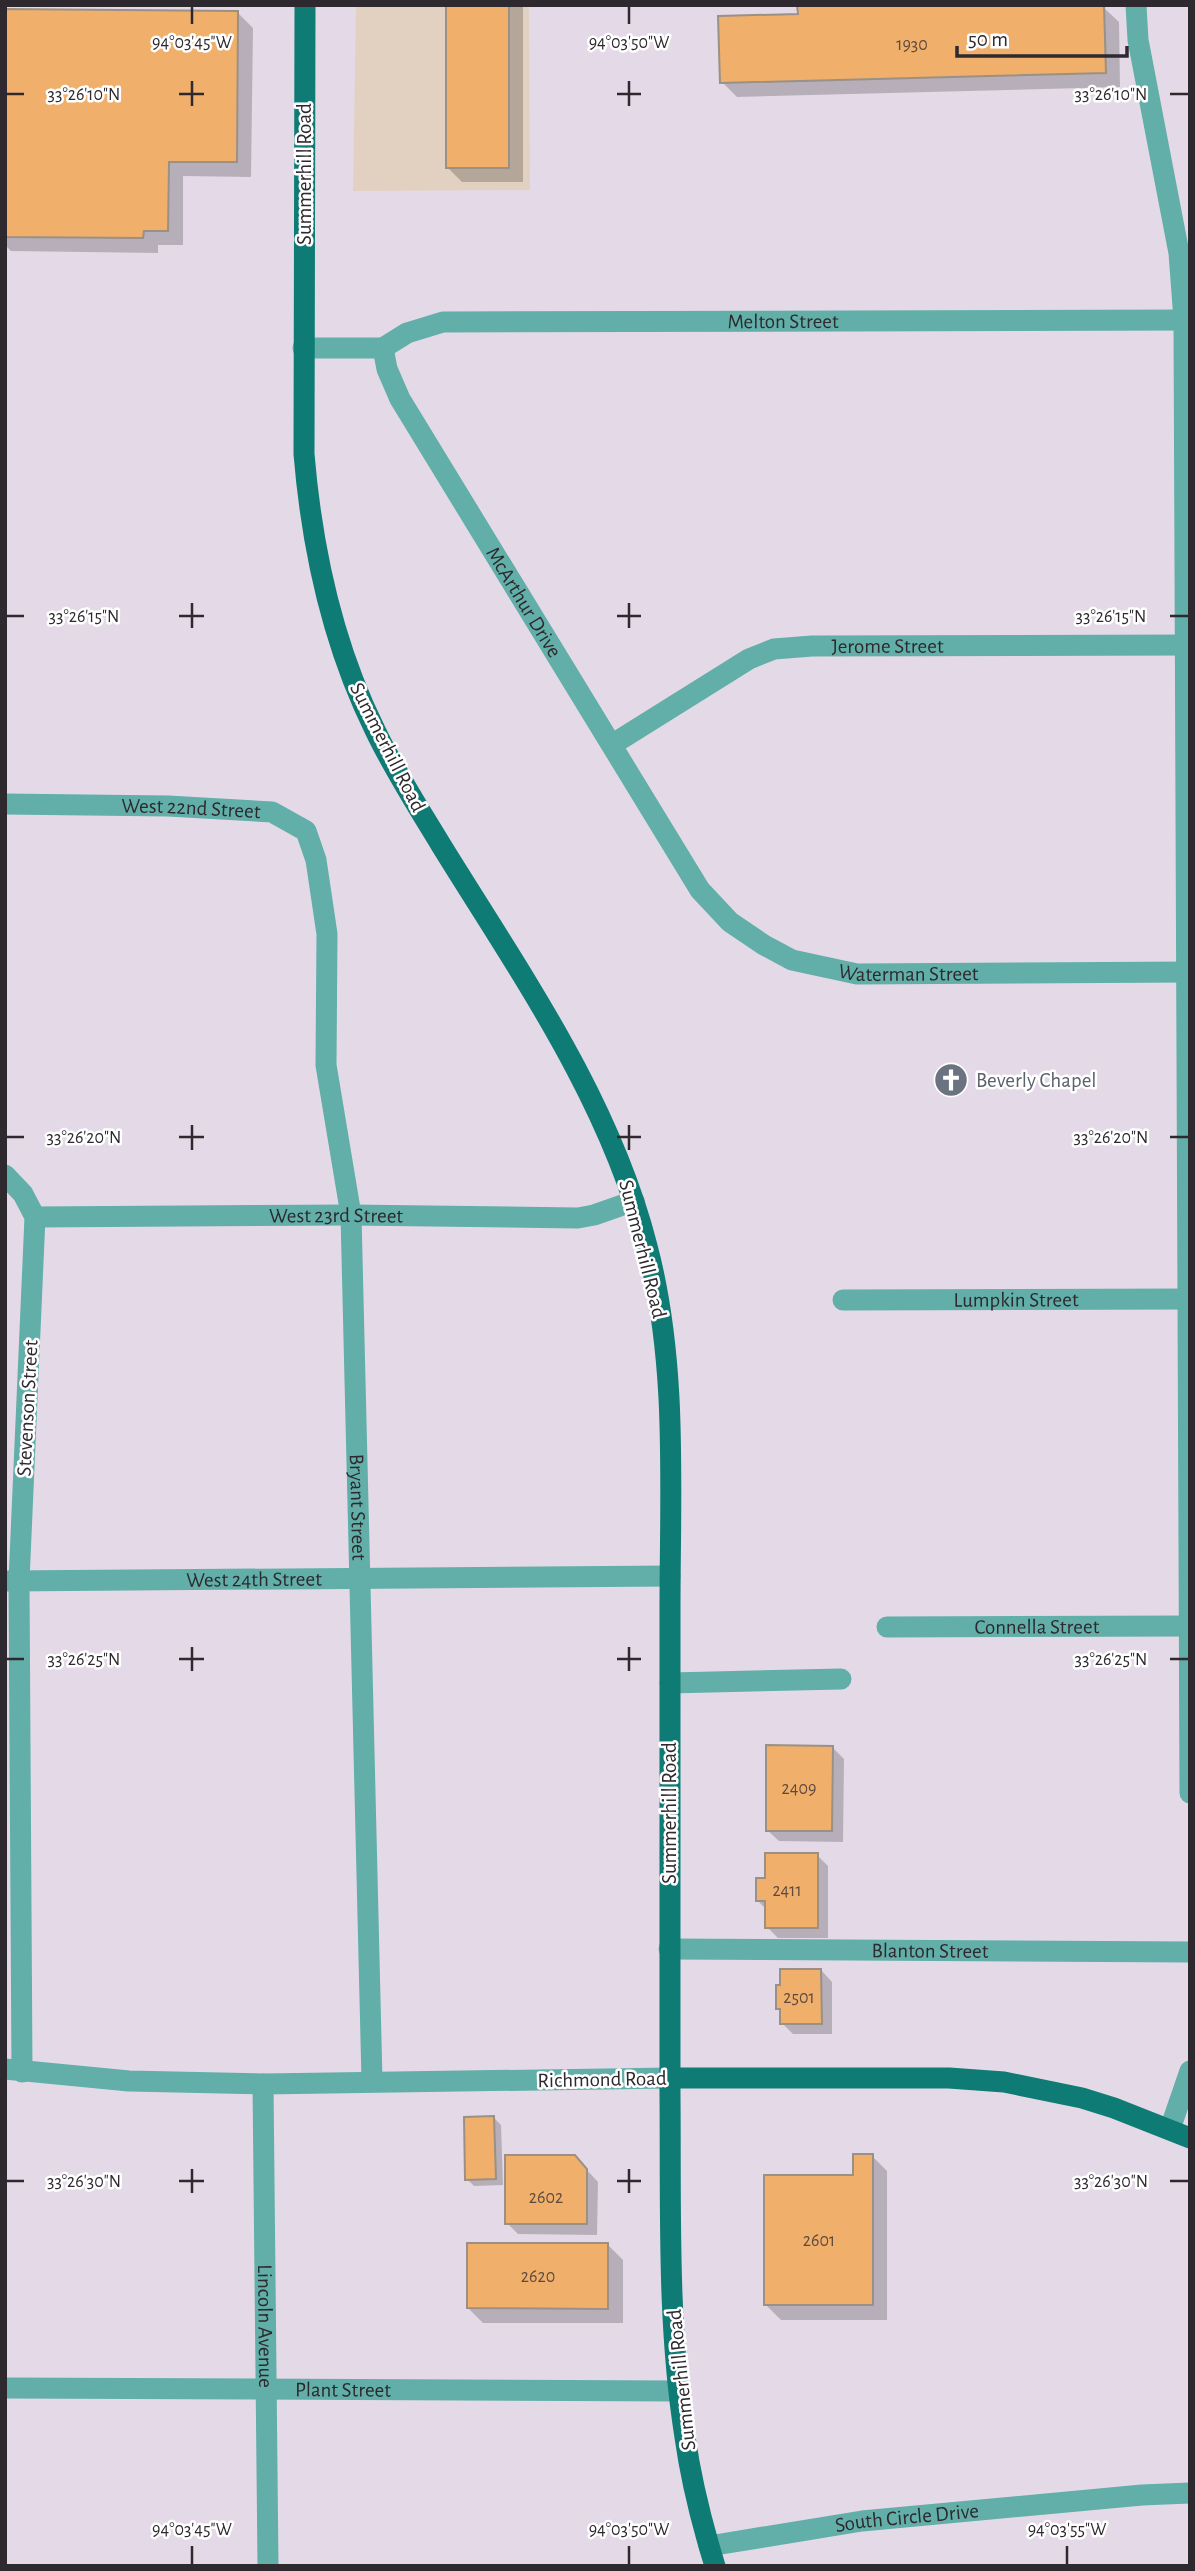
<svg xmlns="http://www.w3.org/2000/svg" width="1195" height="2571" font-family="'Alegreya Sans',sans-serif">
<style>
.commercial{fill:#e2d1c0}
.shadow{fill:#0003}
.building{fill:#f0b06c;stroke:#9b9085;stroke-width:2}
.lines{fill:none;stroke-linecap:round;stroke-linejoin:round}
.minor{stroke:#61afa8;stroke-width:21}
.major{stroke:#0e7b74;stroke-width:21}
.ticks{fill:none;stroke:#2d292e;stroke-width:2.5}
.labels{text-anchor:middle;stroke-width:5;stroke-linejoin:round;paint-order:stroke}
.number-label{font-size:18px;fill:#5e4b3e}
.street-label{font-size:21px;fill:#2d292e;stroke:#fff}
.worship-label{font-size:21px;fill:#5b616d;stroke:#fff;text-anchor:start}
.ticks-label{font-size:18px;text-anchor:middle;fill:#2d292e;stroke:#fff;stroke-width:5;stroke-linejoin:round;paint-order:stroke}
</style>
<rect width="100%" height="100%" fill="#e4dae7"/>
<!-- commercial -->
<polygon class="commercial" points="356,5 529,5 530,190 353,191"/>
<!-- shadow -->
<g class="shadow">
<polygon points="448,5 523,5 523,182 462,182 447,167"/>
<polygon points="1103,7 1119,22 1120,87 737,97 722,82 800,16"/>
<polygon points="5,10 238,13 253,28 251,177 183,176 183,245 158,245 158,253 11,251 5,245"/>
<polygon points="832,1747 844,1759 843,1842 779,1841 767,1830"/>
<polygon points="817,1855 828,1866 828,1938 778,1938 767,1927 767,1910 758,1901 767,1880"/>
<polygon points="821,1970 832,1982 832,2034 793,2034 782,2023 782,2012 778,2008"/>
<polygon points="494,2118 501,2125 503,2185 474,2186 467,2179"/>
<polygon points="872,2156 887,2171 887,2320 781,2320 766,2305 854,2176"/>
<polygon points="586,2169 598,2182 597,2235 518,2234 507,2223"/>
<polygon points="608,2245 623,2260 623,2323 483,2323 468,2308"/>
</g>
<!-- building -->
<g class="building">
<rect x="446" y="5" width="63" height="163"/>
<polygon points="797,5 1104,5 1106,73 720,83 718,16 798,14"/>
<polygon points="5,9 238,11 237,162 169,162 168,231 144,231 143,238 5,237"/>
<polygon points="766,1745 833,1746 832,1831 766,1831"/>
<polygon points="765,1853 818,1853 818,1928 765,1928 765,1901 756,1901 756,1878 765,1878"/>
<polygon points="780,1969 821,1969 822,2024 780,2024 780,2009 776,2009 776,1985 780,1985"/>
<polygon points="494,2116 496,2179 465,2180 464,2117"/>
<polygon points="853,2154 873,2154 873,2305 764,2305 764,2175 853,2175"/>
<polygon points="505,2155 575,2155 587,2169 587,2224 505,2224"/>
<polygon points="467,2243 608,2243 608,2309 467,2308"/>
</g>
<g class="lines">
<!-- minor -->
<g class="minor">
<polyline points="1136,5 1138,40 1179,253 1184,320 1190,1793"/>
<polyline points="303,348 383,348"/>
<path id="s1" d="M383 348 387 369 400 399 700 890 730 922 764 945 792 960 857 974 1190 972"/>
<path id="s2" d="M383 348 407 333 443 322 1190 320"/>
<path id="s3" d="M613 744 749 659 774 649 812 646 1190 645"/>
<path id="s4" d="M5 804 168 806 272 812 306 831 316 860 327 934 326 1065 351 1215 372 2081"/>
<polyline points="5,1175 23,1194 35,1217 19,1581 22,2072"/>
<path id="s5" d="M35 1217 351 1215 578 1218 594 1215 634 1201"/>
<path id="s6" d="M843 1300 1190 1299"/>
<path id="s7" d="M7 1581 670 1576"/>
<path id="s8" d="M887 1627 1190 1626"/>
<polyline points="670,1683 841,1679"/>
<path id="s9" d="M669 1949 1190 1952"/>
<polyline points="5,2069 129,2081 263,2084 670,2078"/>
<path id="s10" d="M263 2084 268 2566"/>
<polyline points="1170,2129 1190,2071"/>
<path id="s11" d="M5 2388 679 2391"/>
<path id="s12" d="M709 2546 862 2521 1142 2495 1190 2493"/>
</g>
<!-- major -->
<g class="major">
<path d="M305 5 304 454C312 550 332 643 375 730 394 770 418 807 441 845 520 973 609 1098 647 1246 678 1363 670 1488 670 1608 669 1771 669 1933 670 2095 671 2208 667 2324 685 2437 691 2480 702 2524 715 2566"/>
<polyline points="670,2078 949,2078 1004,2082 1082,2098 1114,2108 1190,2138"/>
</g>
</g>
<!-- ticks -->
<path class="ticks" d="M192 7V24M629 7V24M192 81V106M629 81V106M7 94H24M179 94H204M617 94H641M1170 94H1188M192 603V628M629 603V628M7 616H24M179 616H204M617 616H641M1170 616H1188M192 1125V1150M629 1125V1150M7 1137H24M179 1137H204M617 1137H641M1170 1137H1188M192 1647V1671M629 1647V1671M7 1659H24M179 1659H204M617 1659H641M1170 1659H1188M192 2169V2193M629 2169V2193M7 2181H24M179 2181H204M617 2181H641M1170 2181H1188M192 2546V2564M629 2546V2564M1067 2546V2564"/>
<!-- icons -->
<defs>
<g id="church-disc" transform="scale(1.75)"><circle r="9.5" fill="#6b7280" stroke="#fff"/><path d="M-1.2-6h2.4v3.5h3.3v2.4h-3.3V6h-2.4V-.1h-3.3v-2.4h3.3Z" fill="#fff"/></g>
</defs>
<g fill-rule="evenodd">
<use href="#church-disc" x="951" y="1080"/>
</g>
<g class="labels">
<!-- number labels -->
<g class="number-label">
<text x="912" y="50">1930</text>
<text x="799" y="1794">2409</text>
<text x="787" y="1896">2411</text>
<text x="799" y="2003">2501</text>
<text x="546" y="2203">2602</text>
<text x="819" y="2246">2601</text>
<text x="538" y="2282">2620</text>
</g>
<!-- street labels -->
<g class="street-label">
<text transform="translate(304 174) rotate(-90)" y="7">Summerhill Road</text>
<text dy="7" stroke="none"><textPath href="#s2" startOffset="406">Melton Street</textPath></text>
<text dy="7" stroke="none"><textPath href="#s1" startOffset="292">McArthur Drive</textPath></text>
<text dy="7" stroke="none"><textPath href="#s3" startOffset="301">Jerome Street</textPath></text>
<text transform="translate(388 747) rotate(63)" y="7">Summerhill Road</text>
<text dy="7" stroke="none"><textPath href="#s4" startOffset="186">West 22nd Street</textPath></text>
<text dy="7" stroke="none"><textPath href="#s1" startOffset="864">Waterman Street</textPath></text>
<text dy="7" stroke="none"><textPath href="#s5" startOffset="301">West 23rd Street</textPath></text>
<text transform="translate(643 1249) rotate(76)" y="7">Summerhill Road</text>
<text dy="7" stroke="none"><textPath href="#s6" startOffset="173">Lumpkin Street</textPath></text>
<text transform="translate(27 1408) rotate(-87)" y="7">Stevenson Street</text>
<text dy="7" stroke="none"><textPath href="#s4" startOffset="987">Bryant Street</textPath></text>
<text dy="7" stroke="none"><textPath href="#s7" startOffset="247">West 24th Street</textPath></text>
<text dy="7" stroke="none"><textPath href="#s8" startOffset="150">Connella Street</textPath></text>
<text transform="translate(669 1813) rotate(-90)" y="7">Summerhill Road</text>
<text dy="7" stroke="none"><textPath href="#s9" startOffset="261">Blanton Street</textPath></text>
<text transform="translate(602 2079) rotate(-1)" y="7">Richmond Road</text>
<text dy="7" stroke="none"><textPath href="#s10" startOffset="242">Lincoln Avenue</textPath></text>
<text transform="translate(681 2380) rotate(-96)" y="7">Summerhill Road</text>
<text dy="7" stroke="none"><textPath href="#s11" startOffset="338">Plant Street</textPath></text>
<text dy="7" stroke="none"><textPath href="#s12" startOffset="200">South Circle Drive</textPath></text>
</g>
<!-- worship labels -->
<g class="worship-label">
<text x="976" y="1087">Beverly Chapel</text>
</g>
</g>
<g class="ticks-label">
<text x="192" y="48">94°03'45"W</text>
<text x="629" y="48">94°03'50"W</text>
<text x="1111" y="100">33°26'10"N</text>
<text x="84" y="100">33°26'10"N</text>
<text x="1111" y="622">33°26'15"N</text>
<text x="84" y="622">33°26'15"N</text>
<text x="84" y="1143">33°26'20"N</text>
<text x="1111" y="1143">33°26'20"N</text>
<text x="84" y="1665">33°26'25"N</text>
<text x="1111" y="1665">33°26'25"N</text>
<text x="84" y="2187">33°26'30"N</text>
<text x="1111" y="2187">33°26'30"N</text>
<text x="192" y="2535">94°03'45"W</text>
<text x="629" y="2535">94°03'50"W</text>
<text x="1067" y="2535">94°03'55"W</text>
</g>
<!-- border -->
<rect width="1195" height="2571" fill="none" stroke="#2d292e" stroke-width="14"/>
<!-- scale -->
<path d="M957 46v10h170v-10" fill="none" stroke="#2d292e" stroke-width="3.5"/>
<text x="968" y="46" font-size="21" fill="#2d292e" stroke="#ffffff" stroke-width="5" paint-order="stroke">50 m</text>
</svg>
